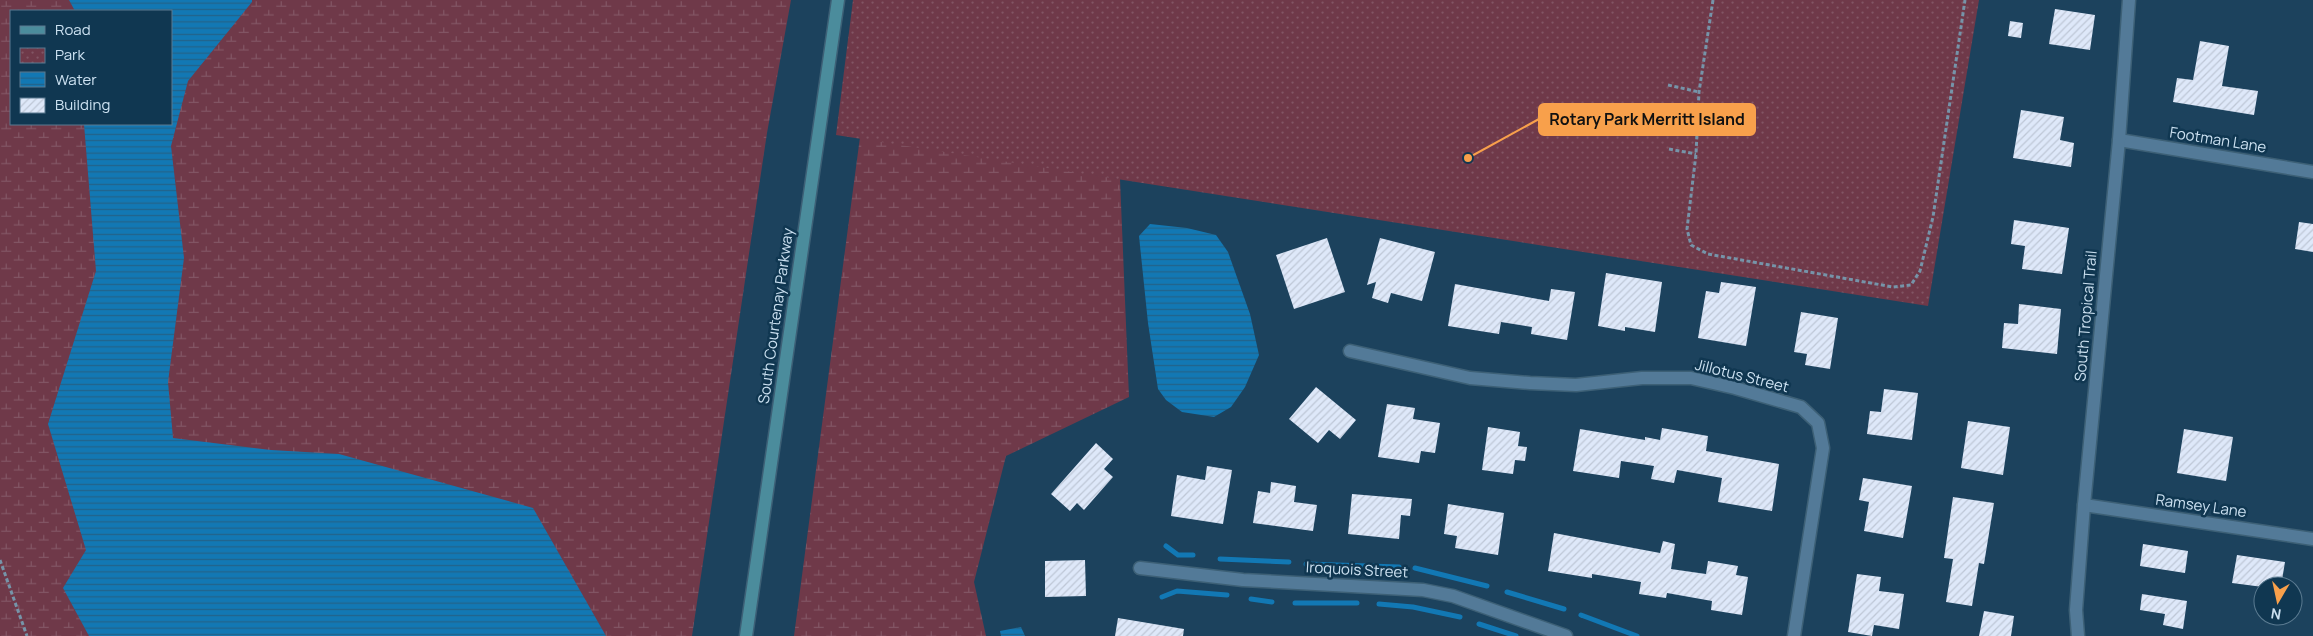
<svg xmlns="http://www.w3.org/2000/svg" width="2313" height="636" font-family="Manrope,sans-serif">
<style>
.wetland{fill:url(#wetland-marsh);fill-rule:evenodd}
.park{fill:url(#park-dots)}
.water{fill:url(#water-rules)}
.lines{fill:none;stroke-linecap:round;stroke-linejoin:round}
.stream{stroke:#1278b4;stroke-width:5}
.building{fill:url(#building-hatch)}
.minor-casing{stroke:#3d6076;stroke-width:15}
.tertiary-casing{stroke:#3d6076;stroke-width:15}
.secondary-casing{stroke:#3d6076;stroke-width:15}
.path{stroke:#7694a9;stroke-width:3;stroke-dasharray:4 2.5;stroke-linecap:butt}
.minor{stroke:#537a98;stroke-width:12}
.tertiary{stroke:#537a98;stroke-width:12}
.secondary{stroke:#4b8c9c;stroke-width:12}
.labels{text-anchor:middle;stroke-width:5;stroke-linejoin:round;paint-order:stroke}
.street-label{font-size:15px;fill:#cce1f1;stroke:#103751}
.leader{fill:none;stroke:#f8a04b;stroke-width:2}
.callout-dot{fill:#f8a04b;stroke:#103751;stroke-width:2}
.callout{fill:#f8a04b;stroke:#f8a04b;stroke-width:2}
.callout-label{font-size:16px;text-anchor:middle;font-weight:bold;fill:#111}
</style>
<defs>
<pattern id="wetland-marsh" width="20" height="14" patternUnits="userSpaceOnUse" patternTransform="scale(1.25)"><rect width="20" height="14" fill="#6f3949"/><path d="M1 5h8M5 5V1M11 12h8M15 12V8" fill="none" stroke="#825564"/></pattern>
<pattern id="park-dots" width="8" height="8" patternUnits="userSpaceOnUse" patternTransform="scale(1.25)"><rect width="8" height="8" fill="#6f3949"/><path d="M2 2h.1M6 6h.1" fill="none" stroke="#825564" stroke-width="1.8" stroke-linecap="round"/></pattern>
<pattern id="water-rules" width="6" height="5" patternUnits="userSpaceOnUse" patternTransform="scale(1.25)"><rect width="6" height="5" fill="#1278b4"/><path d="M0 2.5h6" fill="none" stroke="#236389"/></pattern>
<pattern id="building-hatch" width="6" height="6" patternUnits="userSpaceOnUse" patternTransform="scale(1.25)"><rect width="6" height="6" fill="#dee8f9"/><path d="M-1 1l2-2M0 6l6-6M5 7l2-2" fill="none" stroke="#bec7d6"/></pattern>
</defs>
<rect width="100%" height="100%" fill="#1c425d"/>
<!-- wetland -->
<g class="wetland">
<path d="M0 0H791L767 133 692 636H0ZM11 11H171V124H11Z"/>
<polygon points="860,137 1120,179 1129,397 1006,456 974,582 986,636 794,636"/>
</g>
<!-- park -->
<polygon class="park" points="853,0 1979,0 1928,306 836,135"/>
<!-- water -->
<g class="water">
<polygon points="69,0 252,0 252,2 188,81 171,146 184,258 168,382 173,438 271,450 339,454 533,508 606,636 89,636 63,588 86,550 48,424 96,271 84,124 171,124 171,11 75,11"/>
<polygon points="1150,224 1187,228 1216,235 1228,252 1250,314 1259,355 1245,387 1231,407 1214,417 1182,412 1166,400 1158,389 1148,323 1139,236"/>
<polygon points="1021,627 1025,636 1001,636 1000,631"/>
</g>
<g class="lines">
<!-- stream -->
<g class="stream">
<polyline points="1166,546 1178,555 1193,555"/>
<polyline points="1220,559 1289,562"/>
<polyline points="1306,564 1399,567"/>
<polyline points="1415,568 1487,586"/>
<polyline points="1507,592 1564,609"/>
<polyline points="1162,597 1177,591 1227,595"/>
<polyline points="1251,599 1272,602"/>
<polyline points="1295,603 1357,603"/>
<polyline points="1379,604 1413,607 1460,617"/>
<polyline points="1581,615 1637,636"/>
<polyline points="1479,624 1516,636"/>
</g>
</g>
<!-- building -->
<g class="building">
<polygon points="2055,9 2095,15 2090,50 2049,44"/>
<polygon points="2010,21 2023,23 2021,38 2008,36"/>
<polygon points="2200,41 2229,46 2222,86 2258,91 2254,115 2173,102 2177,78 2193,80"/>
<polygon points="2021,110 2064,117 2060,140 2074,143 2071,167 2013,158"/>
<polygon points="2014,220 2069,228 2062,274 2022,269 2025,246 2011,244"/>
<polygon points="2299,222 2313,224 2313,252 2295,249"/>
<polygon points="1327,238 1345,292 1294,309 1276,255"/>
<polygon points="1380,238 1435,252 1422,301 1391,293 1388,303 1372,298 1376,282 1367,285"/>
<polygon points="1606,273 1662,282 1655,332 1625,327 1625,331 1598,326"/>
<polygon points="1721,282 1756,287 1746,346 1698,338 1706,291 1719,293"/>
<polygon points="1455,284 1549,301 1551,289 1575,292 1567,340 1531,334 1532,327 1501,322 1499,334 1448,326"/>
<polygon points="2019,304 2061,309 2057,354 2002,348 2004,323 2018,324"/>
<polygon points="1801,312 1838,318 1830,369 1805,365 1807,354 1794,352"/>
<polygon points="1316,387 1356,420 1340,439 1329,430 1318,443 1289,419"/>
<polygon points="1884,389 1918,393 1912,440 1867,434 1870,411 1881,412"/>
<polygon points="1387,404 1415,408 1413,419 1440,423 1435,453 1421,451 1419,463 1378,457"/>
<polygon points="1968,421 2010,427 2003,475 1961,468"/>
<polygon points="1488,427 1520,432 1518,446 1527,447 1525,461 1515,460 1513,474 1482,470"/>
<polygon points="1662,428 1708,436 1706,451 1779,464 1772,511 1718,502 1722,478 1677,470 1674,483 1651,479 1654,466 1621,461 1619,478 1573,471 1580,429 1645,440 1645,437 1660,440"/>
<polygon points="2184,429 2233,437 2226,481 2177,473"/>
<polygon points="1096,443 1113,459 1104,469 1113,477 1084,510 1077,503 1070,511 1051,494"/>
<polygon points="1207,466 1232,470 1223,524 1171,516 1177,475 1205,480"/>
<polygon points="1863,478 1912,486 1903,538 1864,531 1869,502 1859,500"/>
<polygon points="1271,482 1296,486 1294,502 1317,505 1313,531 1253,523 1258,491 1270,493"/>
<polygon points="1352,494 1412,499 1410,516 1401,515 1399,539 1348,534"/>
<polygon points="1953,497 1994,503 1984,564 1979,563 1972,606 1946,602 1953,559 1944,558"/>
<polygon points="1448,504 1504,513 1498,555 1455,548 1457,536 1444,534"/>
<polygon points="1554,533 1660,553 1663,541 1675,544 1671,569 1706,574 1708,561 1738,566 1736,575 1748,577 1742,615 1711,610 1712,601 1667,593 1666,598 1639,594 1641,582 1592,574 1592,578 1548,571"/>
<polygon points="2143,544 2188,551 2185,573 2140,566"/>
<polygon points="2237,555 2285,562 2281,586 2263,587 2232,583"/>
<polygon points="1085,560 1086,596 1045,597 1045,561"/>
<polygon points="1857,574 1881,577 1879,591 1904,594 1899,629 1874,625 1872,636 1848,632"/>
<polygon points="2142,594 2187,601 2183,629 2163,625 2165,614 2140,610"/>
<polygon points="1984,611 2014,616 2011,636 1979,636"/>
<polygon points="1118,618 1184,629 1183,636 1115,636"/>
</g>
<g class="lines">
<!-- minor casing -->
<g class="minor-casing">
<g id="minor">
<polyline points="2119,140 2313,172"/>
<polyline points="1350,351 1470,378 1530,383 1576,385 1642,378 1691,378 1735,388 1801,407 1818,423 1823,448 1794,636"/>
<polyline points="2084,505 2313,539"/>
<polyline points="1140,568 1243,580 1423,590 1453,596 1566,636"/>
</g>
</g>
<!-- tertiary casing -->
<g class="tertiary-casing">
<polyline id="tertiary" points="2078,636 2076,610 2084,505 2119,140 2129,0"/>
</g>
<!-- secondary casing -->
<g class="secondary-casing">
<polyline id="secondary" points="746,636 838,0"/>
</g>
<!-- path -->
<g class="path">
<polyline points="1713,0 1699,92 1696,154 1687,229 1691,245 1708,254 1893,287 1911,285 1920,271 1933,217 1965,0"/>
<polyline points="1668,85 1699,92"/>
<polyline points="1669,149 1696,154"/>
<polyline points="0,560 27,636"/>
</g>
<!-- minor -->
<use href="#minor" class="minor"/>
<!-- tertiary -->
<use href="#tertiary" class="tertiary"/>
<!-- secondary -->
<use href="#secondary" class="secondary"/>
</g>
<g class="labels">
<!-- street labels -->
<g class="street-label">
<text transform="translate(2218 140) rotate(9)" y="5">Footman Lane</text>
<text transform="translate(776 316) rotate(-82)" y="5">South Courtenay Parkway</text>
<text transform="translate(2086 316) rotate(-85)" y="5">South Tropical Trail</text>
<text transform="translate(1742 376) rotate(14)" y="5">Jillotus Street</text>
<text transform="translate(2201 506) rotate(8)" y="5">Ramsey Lane</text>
<text transform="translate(1357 570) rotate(3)" y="5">Iroquois Street</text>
</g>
</g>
<!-- callouts -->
<path class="leader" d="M1468 158L1539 119"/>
<circle class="callout-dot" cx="1468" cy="158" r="5"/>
<rect class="callout" x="1539" y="104" width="216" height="31" rx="5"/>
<g class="callout-label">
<text x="1647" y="125">Rotary Park Merritt Island</text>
</g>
<!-- legend -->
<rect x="10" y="10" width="162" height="115" fill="#103751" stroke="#5b7b91"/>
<rect x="20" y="26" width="25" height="8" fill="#4b8c9c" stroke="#5b7b91"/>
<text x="55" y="35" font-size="15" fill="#cce1f1">Road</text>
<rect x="20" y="48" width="25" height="15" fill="url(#park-dots)" stroke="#5b7b91"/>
<text x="55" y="60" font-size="15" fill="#cce1f1">Park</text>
<rect x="20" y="72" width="25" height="15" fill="url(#water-rules)" stroke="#5b7b91"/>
<text x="55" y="85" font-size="15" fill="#cce1f1">Water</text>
<rect x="20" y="98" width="25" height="15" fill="url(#building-hatch)" stroke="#5b7b91"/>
<text x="55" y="110" font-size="15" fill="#cce1f1">Building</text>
<!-- north arrow -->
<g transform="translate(2278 601) rotate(189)"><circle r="24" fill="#103751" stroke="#5b7b91"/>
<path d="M0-4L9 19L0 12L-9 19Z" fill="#f8a04b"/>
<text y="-8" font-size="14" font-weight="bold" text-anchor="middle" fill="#cce1f1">N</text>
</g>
</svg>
